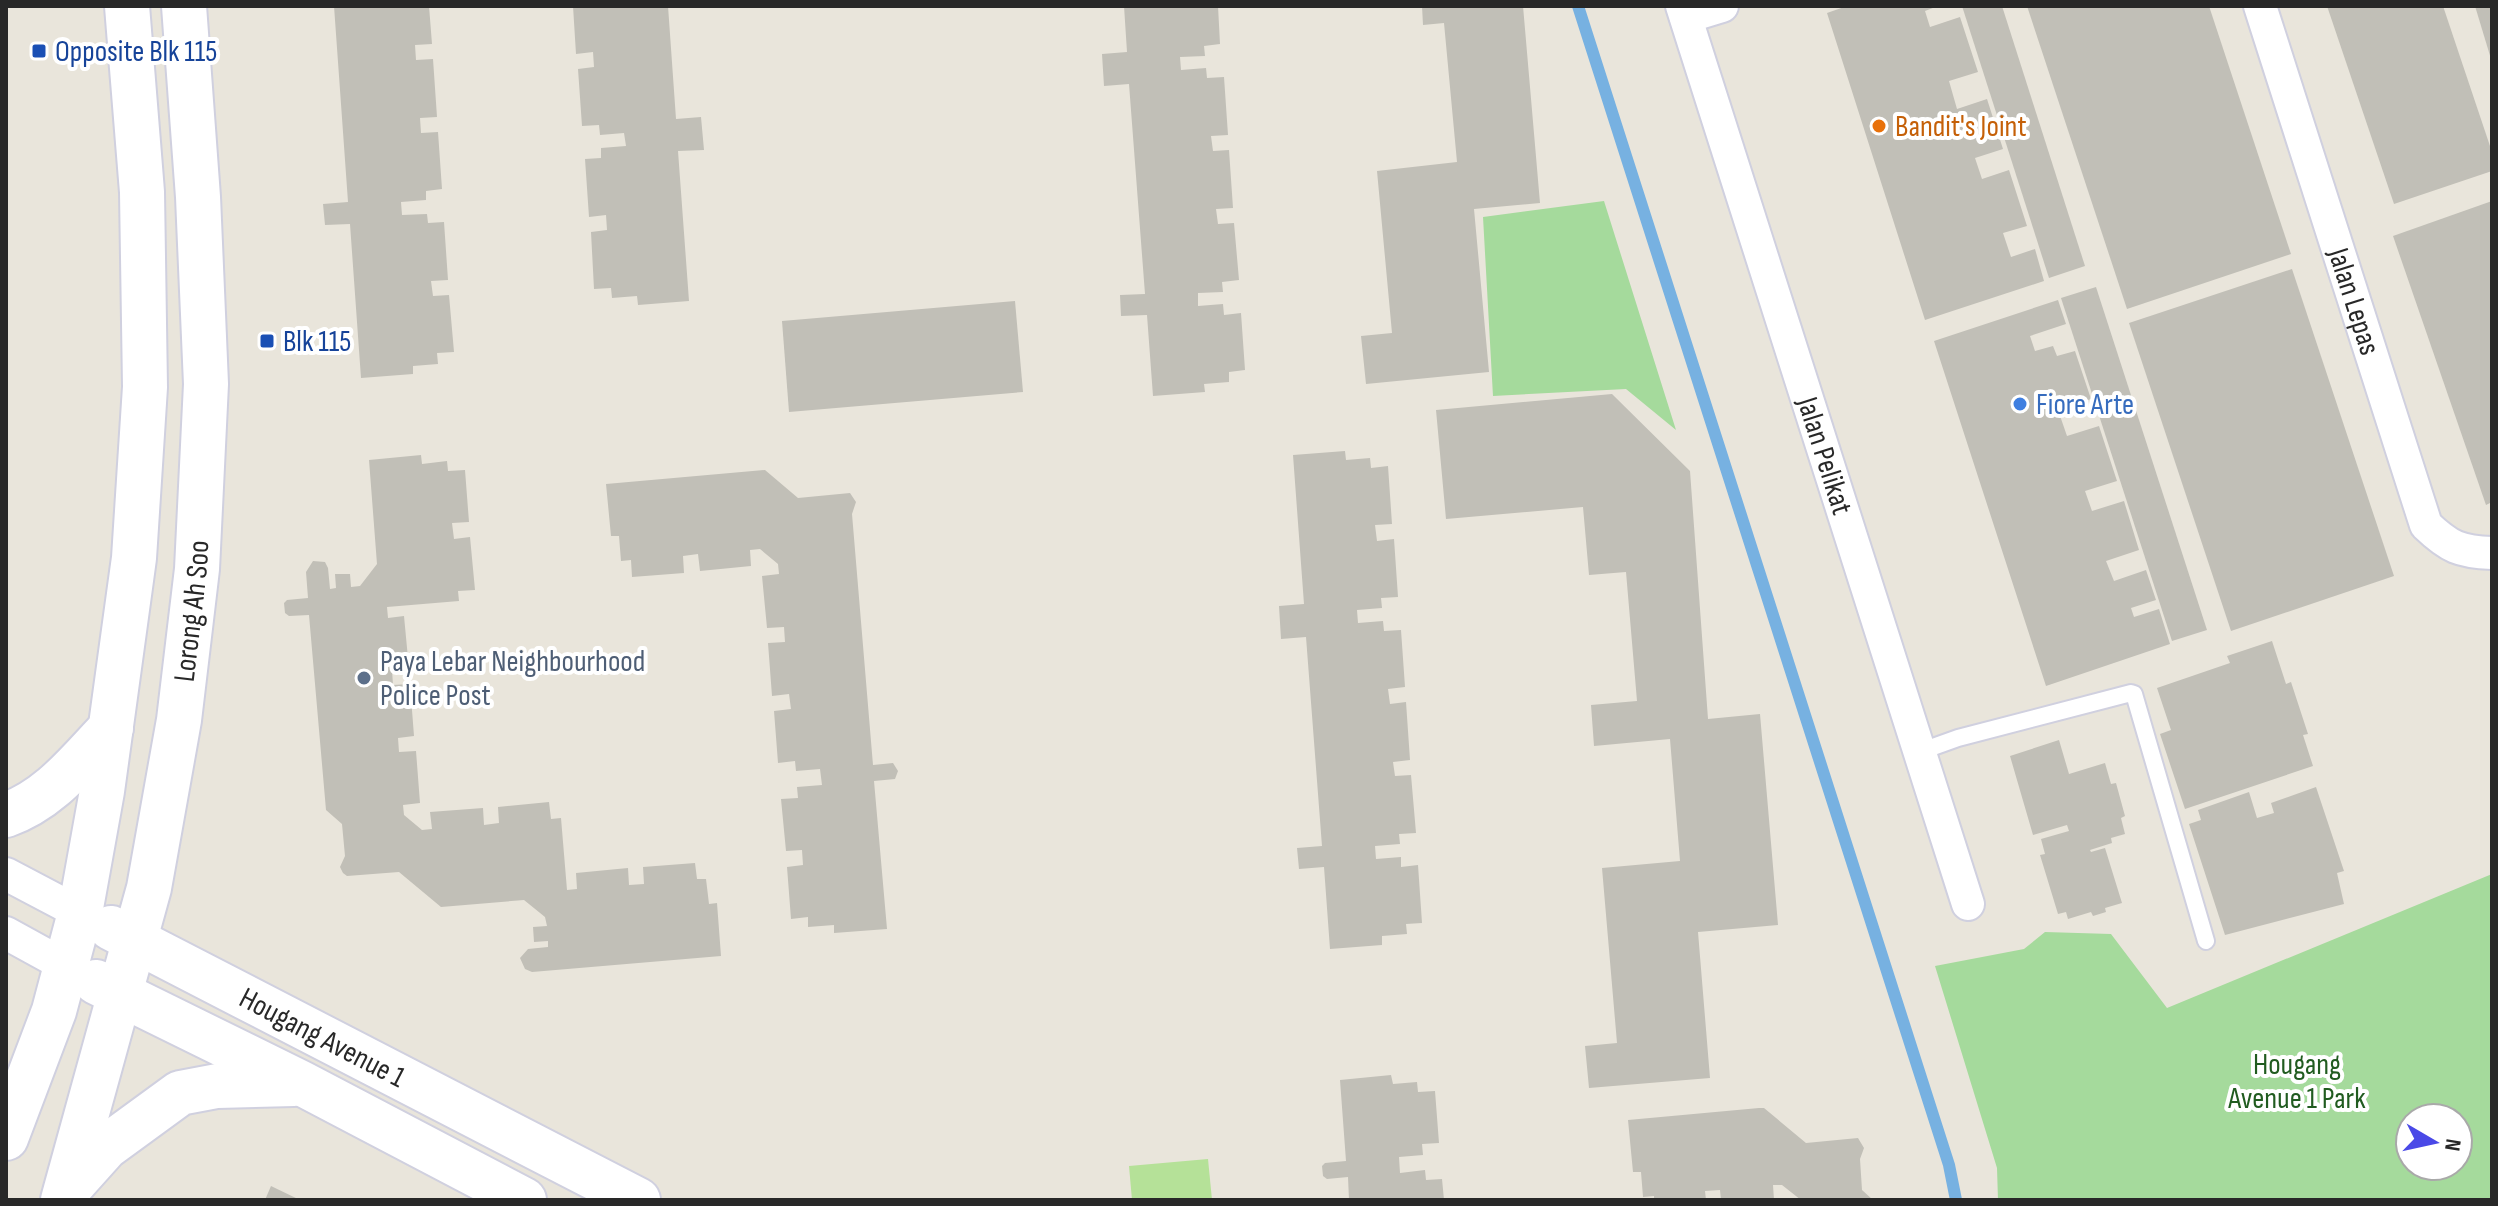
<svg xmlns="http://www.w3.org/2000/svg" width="2498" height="1206" font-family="'Sofia Sans Condensed',sans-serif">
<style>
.green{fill:#a5da9c;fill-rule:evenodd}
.pitch{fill:#b5e198}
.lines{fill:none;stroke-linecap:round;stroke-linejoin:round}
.stream{stroke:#77b1e1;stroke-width:12}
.building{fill:#c1bfb7}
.service-casing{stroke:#d0d0df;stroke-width:20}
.minor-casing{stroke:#d0d0df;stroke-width:36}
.secondary-casing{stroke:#d0d0df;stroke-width:48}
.service{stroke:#fff;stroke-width:16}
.minor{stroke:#fff;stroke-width:32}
.secondary{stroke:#fff;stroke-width:44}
.transit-dot{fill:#1a4fb4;stroke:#fff;stroke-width:3}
.food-dot{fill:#e8710a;stroke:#fff;stroke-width:3}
.shop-dot{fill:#3f7fe0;stroke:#fff;stroke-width:3}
.service-dot{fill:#5c6f8a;stroke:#fff;stroke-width:3}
.labels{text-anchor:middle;stroke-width:8;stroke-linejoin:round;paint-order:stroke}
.transit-label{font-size:30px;fill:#164399;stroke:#fff;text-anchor:start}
.food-label{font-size:30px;fill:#c56008;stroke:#fff;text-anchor:start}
.street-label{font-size:30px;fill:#282828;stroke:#fff}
.shop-label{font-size:30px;fill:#366cbe;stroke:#fff;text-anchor:start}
.service-label{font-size:30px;fill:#4e5e75;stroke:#fff;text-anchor:start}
.park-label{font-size:30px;fill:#215c20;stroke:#fff}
</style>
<rect width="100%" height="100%" fill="#e9e5db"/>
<!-- green -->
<g class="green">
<polygon points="1604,201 1676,430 1626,389 1493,396 1483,217"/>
<path d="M2492 874V1200H1998L1997 1168 1935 966 2024 949 2045 932 2111 934 2167 1008ZM2410 1118H2458V1166H2410Z"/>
</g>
<!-- pitch -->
<polygon class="pitch" points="1208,1159 1212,1200 1132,1200 1129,1166"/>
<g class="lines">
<!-- stream -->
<polyline class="stream" points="1578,6 1949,1165 1956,1200"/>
</g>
<!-- building -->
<g class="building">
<polygon points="334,6 429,6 432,44 415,45 416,60 433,59 437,117 420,118 421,133 438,132 442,189 426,191 426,200 401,202 402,215 427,214 428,223 444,222 448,280 431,281 433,296 449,295 454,352 437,353 438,364 413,366 413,374 361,378 350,224 325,225 323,204 348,202"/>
<polygon points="573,6 668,6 676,119 701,117 704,150 678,151 689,301 638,305 637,296 612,298 611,288 594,289 591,232 607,230 606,215 589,217 585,159 601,158 601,148 626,146 624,133 600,135 599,125 582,126 578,69 594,67 593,52 576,54"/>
<polygon points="1124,6 1218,6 1220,44 1204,46 1205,56 1180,57 1181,70 1206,68 1207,78 1224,77 1228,135 1211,136 1213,151 1229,150 1233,208 1216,209 1218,224 1234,223 1239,280 1222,282 1223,292 1198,293 1198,306 1223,304 1224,315 1241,313 1245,370 1229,372 1229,382 1204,384 1205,392 1153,396 1147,315 1121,316 1120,295 1145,294 1129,84 1104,86 1102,54 1127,52"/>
<polygon points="1422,6 1523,6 1540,203 1474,209 1489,372 1366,384 1361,336 1392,333 1377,171 1457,162 1444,23 1423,25"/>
<polygon points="1847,6 1938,6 1925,11 1930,27 1960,17 1978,72 1949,81 1957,109 1987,99 2003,149 1975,158 1982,179 2009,170 2027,226 2003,233 2011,257 2035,249 2044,281 1925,320 1827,13"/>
<polygon points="1962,6 2002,6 2085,266 2049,278"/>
<polygon points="2027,6 2209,6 2291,254 2127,309"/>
<polygon points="2327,6 2443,6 2492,152 2492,171 2394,204"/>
<polygon points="2475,6 2492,6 2492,59 2491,59"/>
<polygon points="2492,201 2492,502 2486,505 2393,236"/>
<polygon points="2292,269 2394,576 2231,631 2129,323"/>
<polygon points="2096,287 2207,630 2172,641 2061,298"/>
<polygon points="2058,300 2066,324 2030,336 2035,351 2053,346 2057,356 2075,351 2091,399 2058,410 2067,436 2099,426 2117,481 2085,491 2092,511 2124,501 2139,550 2106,561 2114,581 2146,570 2156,600 2131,608 2134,617 2159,609 2170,644 2046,686 1934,341"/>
<polygon points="1015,301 1023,392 789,412 782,321"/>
<polygon points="1612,394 1690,471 1708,719 1760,714 1778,925 1698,932 1710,1078 1589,1088 1585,1046 1617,1043 1602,868 1680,861 1670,739 1594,746 1591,705 1637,701 1626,572 1589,575 1583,507 1446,519 1436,410"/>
<polygon points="1345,451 1346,460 1370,458 1371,468 1388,466 1392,524 1375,525 1377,541 1394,539 1398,597 1381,598 1382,608 1357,610 1358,623 1383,621 1384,631 1401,630 1405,687 1388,689 1390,704 1406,702 1410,760 1393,762 1395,776 1411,775 1416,833 1399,834 1400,844 1375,846 1376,859 1401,857 1401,867 1418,865 1422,923 1406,924 1407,934 1382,936 1382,945 1330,949 1324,867 1299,869 1297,848 1322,846 1306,637 1281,639 1279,606 1304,604 1293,455"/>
<polygon points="421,455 422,464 447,461 448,471 465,470 469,522 452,523 454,539 470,537 475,590 458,591 459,601 387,607 388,618 404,616 409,669 392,670 393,685 410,684 414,736 398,738 399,752 416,751 420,803 403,805 404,815 422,830 432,829 430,812 483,808 484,825 499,823 498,807 549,802 551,819 561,818 567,890 577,889 576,873 628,868 629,885 644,884 643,867 695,863 697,879 706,879 709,904 717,903 721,956 532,972 525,969 520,958 528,949 548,947 548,941 534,942 533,927 547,926 545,917 524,900 441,907 399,872 347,876 343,873 340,867 345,856 342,824 326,810 309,615 289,616 285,613 284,603 287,600 308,598 306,572 313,561 325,562 328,568 330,589 336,588 335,574 350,574 351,587 360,586 377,564 369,460"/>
<polygon points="765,470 798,498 850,493 856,502 852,514 873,765 893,763 898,771 895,779 874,781 887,929 834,933 834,925 808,927 808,917 791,919 787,867 803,865 802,850 786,851 781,799 798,798 797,787 822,785 820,769 796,771 795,761 778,763 774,711 791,709 789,694 772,696 768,643 785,642 784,627 767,628 762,576 779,574 778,564 760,549 750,550 751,566 700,571 698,554 683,556 684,573 632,577 631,560 621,561 619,536 611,536 606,484"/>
<polygon points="2272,641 2286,684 2291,682 2308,734 2303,735 2313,766 2185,809 2160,734 2171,730 2157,688 2230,663 2227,656"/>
<polygon points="2059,740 2069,774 2105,763 2111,784 2116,783 2125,816 2121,818 2125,834 2111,838 2112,843 2090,850 2091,852 2105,848 2122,903 2105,908 2106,912 2093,916 2091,912 2068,919 2066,912 2058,914 2040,855 2045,854 2041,839 2069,831 2067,825 2033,835 2010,756"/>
<polygon points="2316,787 2344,871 2337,873 2344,904 2225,935 2189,824 2201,820 2198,810 2249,792 2257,818 2274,813 2271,803"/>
<polygon points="1391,1075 1393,1084 1417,1082 1418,1092 1435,1091 1439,1143 1422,1144 1423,1155 1399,1157 1400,1173 1425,1170 1426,1180 1442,1179 1444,1200 1349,1200 1348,1177 1327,1179 1323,1176 1322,1166 1325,1163 1346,1161 1340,1080"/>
<polygon points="1759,1108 1764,1108 1806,1143 1858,1138 1864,1148 1860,1159 1862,1190 1873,1200 1801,1200 1782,1185 1773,1185 1774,1200 1721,1200 1720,1190 1705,1191 1706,1200 1654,1200 1654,1196 1643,1197 1641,1172 1633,1172 1628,1120"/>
<polygon points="271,1186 300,1200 265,1200"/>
</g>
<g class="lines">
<!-- service casing -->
<g class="service-casing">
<polyline id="service" points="1919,752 1958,738 2131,693 2134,694 2206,941"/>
</g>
<!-- minor casing -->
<g class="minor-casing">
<g id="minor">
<path id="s1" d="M1682 6 1968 904"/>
<path id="s2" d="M2260 6 2426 525C2449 547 2460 552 2492 553"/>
<polyline points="1686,17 1722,6"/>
<polyline points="6,874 80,913"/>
<polyline points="6,933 66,966"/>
</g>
</g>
<!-- secondary casing -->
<g class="secondary-casing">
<g id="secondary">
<path d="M6 815C51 799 78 762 111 728"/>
<path id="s3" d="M111 928 638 1200"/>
<polyline points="96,982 301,1083 524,1200"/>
<polyline points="6,1138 54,1011 80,913 102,791 134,558 145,387 142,192 127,6"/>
<polyline points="71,1186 106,1147 180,1093 217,1086 294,1084"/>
<path id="s4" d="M63 1200 149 888 179 720 197 569 206 384 198 197 184 6"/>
</g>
</g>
<!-- service -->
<use href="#service" class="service"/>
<!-- minor -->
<use href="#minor" class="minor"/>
<!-- secondary -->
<use href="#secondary" class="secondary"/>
</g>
<!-- markers -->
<g class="transit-dot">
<rect x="31" y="43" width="16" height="16" rx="4"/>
<rect x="259" y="333" width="16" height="16" rx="4"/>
</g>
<circle class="food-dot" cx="1879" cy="126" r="8"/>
<circle class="shop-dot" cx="2020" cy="404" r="8"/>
<circle class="service-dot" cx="364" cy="678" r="8"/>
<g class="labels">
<!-- transit labels -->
<g class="transit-label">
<text x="55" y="61">Opposite Blk 115</text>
<text x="283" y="351">Blk 115</text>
</g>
<!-- food labels -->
<g class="food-label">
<text x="1895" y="136">Bandit's Joint</text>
</g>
<!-- street labels -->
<g class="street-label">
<text dy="10" stroke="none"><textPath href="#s2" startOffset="310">Jalan Lepas</textPath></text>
<text dy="10" stroke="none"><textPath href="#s1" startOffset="472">Jalan Pelikat</textPath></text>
<text dy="10" stroke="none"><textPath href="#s4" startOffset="604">Lorong Ah Soo</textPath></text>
<text dy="10" stroke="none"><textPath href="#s3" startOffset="238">Hougang Avenue 1</textPath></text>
</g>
<!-- shop labels -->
<g class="shop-label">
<text x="2036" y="414">Fiore Arte</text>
</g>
<!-- service labels -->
<g class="service-label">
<text x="380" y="671">Paya Lebar Neighbourhood<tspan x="380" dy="34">Police Post</tspan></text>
</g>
<!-- park labels -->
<g class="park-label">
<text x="2297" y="1074">Hougang<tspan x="2297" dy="34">Avenue 1 Park</tspan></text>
</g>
</g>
<!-- border -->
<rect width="2498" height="1206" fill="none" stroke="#282828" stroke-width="16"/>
<!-- north arrow -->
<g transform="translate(2434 1142) rotate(99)"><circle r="38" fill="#ffffff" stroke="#a9a9a9" stroke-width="2"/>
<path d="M0-6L14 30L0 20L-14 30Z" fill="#4a49e7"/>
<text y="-12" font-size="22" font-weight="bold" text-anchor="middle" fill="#282828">N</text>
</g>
</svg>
